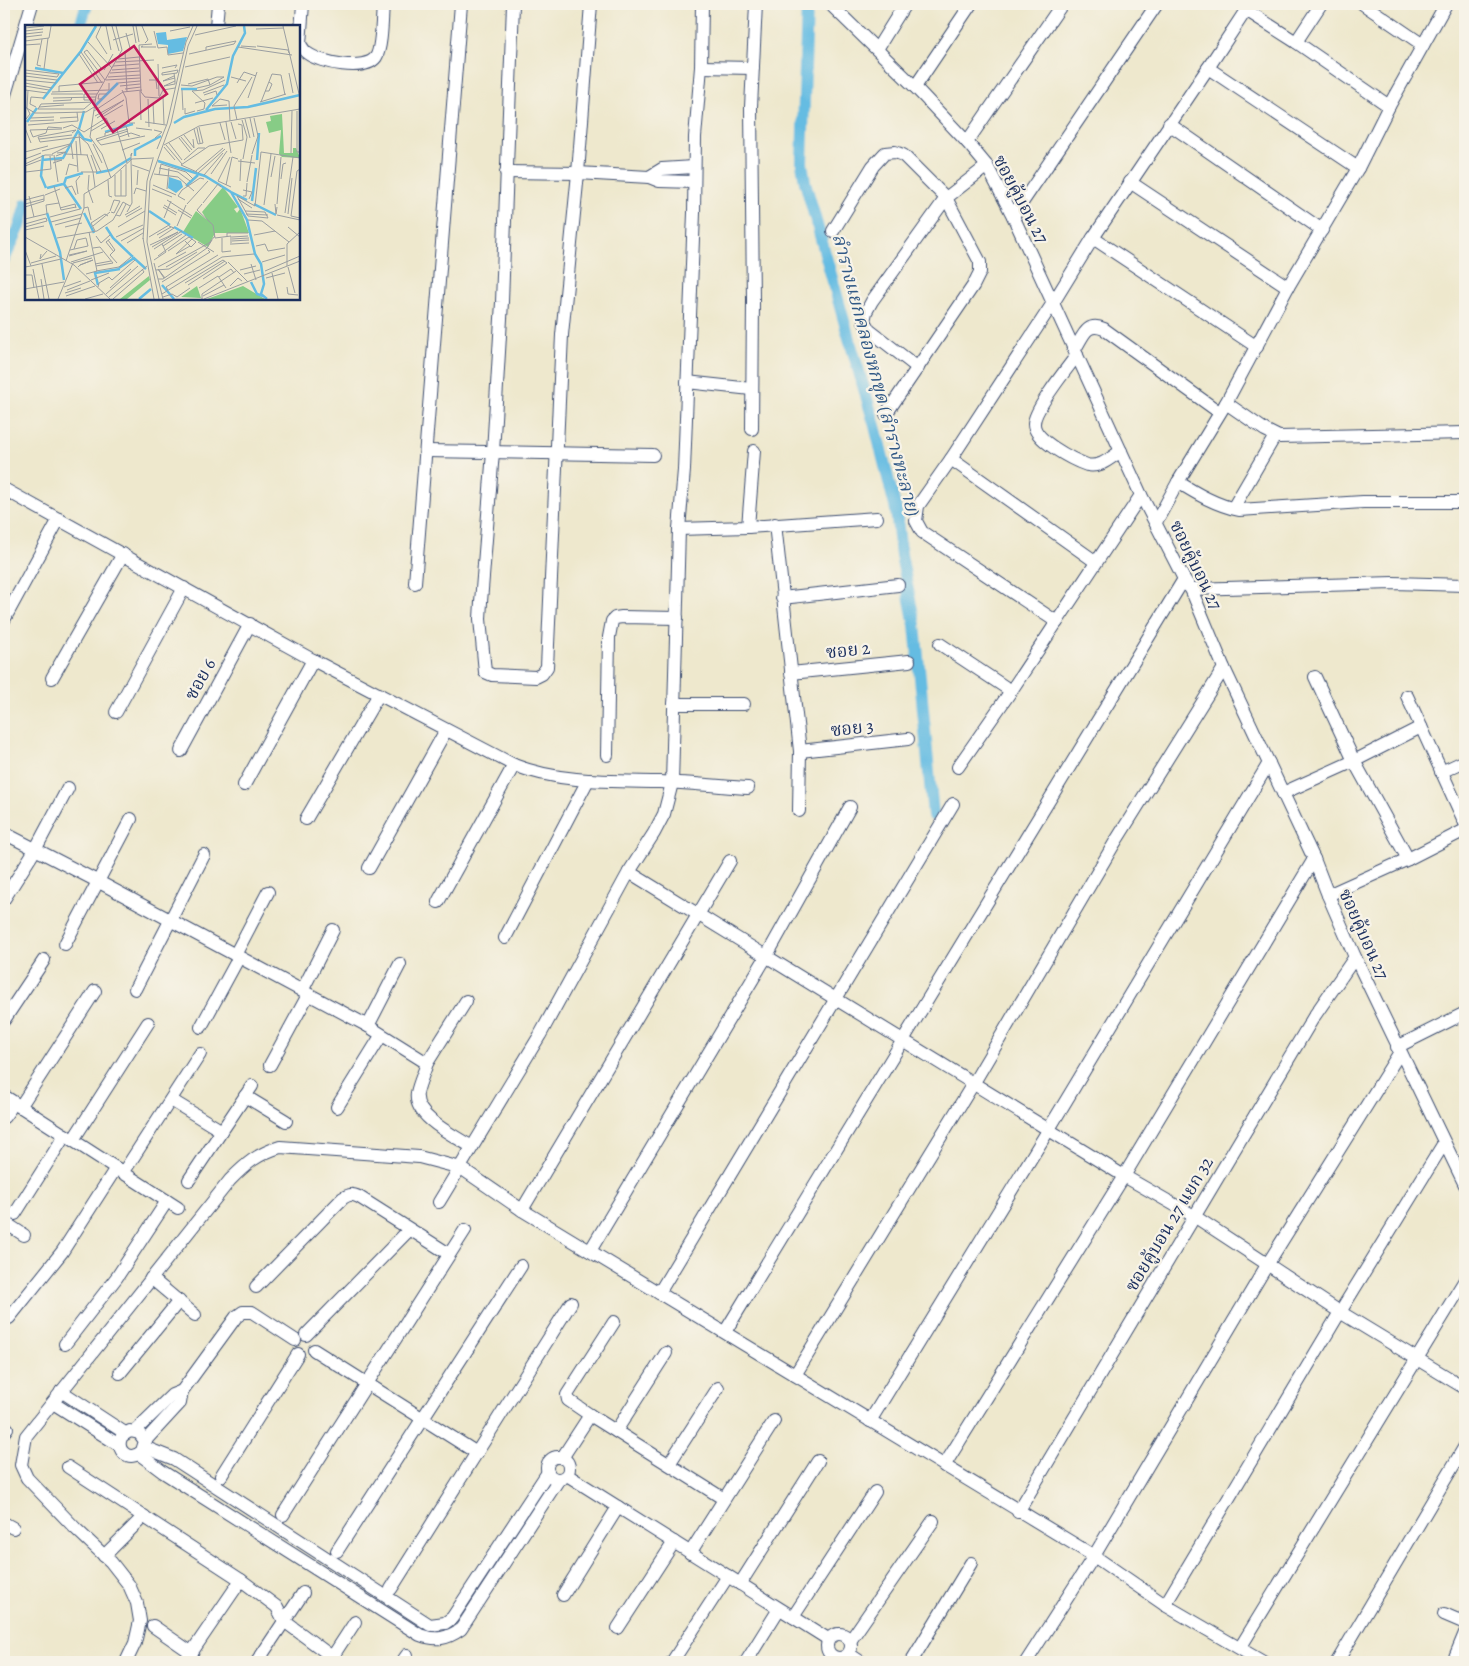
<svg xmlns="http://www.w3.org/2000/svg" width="1469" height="1666" font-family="Alegreya,'Noto Serif Thai',serif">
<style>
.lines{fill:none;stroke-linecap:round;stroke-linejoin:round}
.canal{stroke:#65bce2;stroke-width:12}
.minor-casing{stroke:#3b4b6f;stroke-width:14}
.minor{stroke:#fff;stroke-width:12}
.labels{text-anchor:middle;stroke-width:4.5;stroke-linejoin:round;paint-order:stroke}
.street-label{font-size:18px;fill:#1b2f5e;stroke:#f7f3e8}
.water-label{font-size:19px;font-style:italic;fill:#315986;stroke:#f7f3e8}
.inset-river{fill:none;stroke:#65bce2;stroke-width:2.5}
.inset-road{fill:none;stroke:#9a9ea1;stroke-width:1}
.view{fill:#c2185b;fill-opacity:0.15;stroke:#c2185b;stroke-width:2.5}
.inset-edge{fill:none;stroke:#1b2f5e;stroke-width:2.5}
</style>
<rect width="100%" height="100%" fill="#f7f3e8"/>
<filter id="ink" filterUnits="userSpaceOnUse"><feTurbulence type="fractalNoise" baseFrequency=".02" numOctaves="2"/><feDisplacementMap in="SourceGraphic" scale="10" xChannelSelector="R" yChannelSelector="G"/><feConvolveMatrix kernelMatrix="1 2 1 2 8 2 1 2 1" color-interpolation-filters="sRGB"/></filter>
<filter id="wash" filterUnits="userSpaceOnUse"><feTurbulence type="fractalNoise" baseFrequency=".0096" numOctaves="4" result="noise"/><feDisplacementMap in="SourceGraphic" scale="20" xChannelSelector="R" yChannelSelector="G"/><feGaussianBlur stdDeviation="1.12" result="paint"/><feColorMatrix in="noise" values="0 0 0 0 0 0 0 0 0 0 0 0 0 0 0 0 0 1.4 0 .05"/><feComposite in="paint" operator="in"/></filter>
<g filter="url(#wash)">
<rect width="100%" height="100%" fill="#eee8cd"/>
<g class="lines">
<!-- canal -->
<g class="canal">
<polyline points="807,4 802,163 805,182 846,328 875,426 896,510 901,555 915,625 933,815"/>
<polyline points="80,26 87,4"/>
<polyline points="4,260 20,226 26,204"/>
</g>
</g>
</g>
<g filter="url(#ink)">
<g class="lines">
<!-- minor casing -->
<g class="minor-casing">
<g id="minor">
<path d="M303 4 300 44C302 47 304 51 307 53 320 63 365 72 376 57 382 48 382 16 383 4"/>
<polyline points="513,4 502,302 493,452 481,602 480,619 485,672 492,675 536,677 542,674 547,667 562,335 578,173 591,4"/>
<polyline points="830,4 915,87 967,142 987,166 1013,216 1141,495 1184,579 1191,589 1224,668 1314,859 1328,895 1355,957 1465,1185"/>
<polyline points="1363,4 1423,45"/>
<polyline points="1246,10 1296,42 1389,106"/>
<polyline points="216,26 218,4"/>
<polyline points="1296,42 1321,4"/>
<polyline points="877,49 905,4"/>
<polyline points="701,67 753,68"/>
<polyline points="1208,68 1358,168"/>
<polyline points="915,87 971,4"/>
<polyline points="4,98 32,4"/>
<polyline points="1169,124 1322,230"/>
<polyline points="967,142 1062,4"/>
<polyline points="506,172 578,173 649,177 659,181 694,182"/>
<polyline points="649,177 662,169 694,167"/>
<polyline points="1130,182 1288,287"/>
<polyline points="1013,216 1157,4"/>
<polyline points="833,231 873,166 885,153 895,152 903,155 946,198 980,262 980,272 973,286 886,414"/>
<polyline points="1093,238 1257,347"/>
<path d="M1075 349C1083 337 1086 321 1104 329L1219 412"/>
<path d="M1077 355C1068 367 1033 411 1034 424 1034 440 1073 460 1087 465 1101 468 1110 458 1121 451"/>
<polyline points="918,368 869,330 864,321 866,312 872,301 946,198 987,166"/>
<polyline points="687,382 751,389"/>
<polyline points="1226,403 1265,430 1279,437 1465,433"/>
<polyline points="752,429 753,301 751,107 756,4"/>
<polyline points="426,451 653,455"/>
<polyline points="951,459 1096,562"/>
<path d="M1178 482C1197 494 1216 505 1239 510L1363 502H1465"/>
<path d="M4 489 313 660 514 765C560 783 611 781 659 782 689 783 719 786 748 788"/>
<polyline points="1233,508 1275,436"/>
<polyline points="1156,522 1178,482 1226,403 1288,287 1358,168 1389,106 1446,4"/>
<polyline points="775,524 800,751 799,811"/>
<polyline points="748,527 754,451"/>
<polyline points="679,529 748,527 877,518"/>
<polyline points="415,583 461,4"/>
<polyline points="1191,589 1393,583 1465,585"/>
<polyline points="782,598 898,585"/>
<polyline points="4,620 59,519"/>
<polyline points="1057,622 922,532 916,521 918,506 951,459 1053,303 1093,238 1208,68 1250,4"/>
<polyline points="940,644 1011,691"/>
<polyline points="791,673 909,661"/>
<polyline points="1315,677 1354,761 1408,859"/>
<polyline points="52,678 123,554"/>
<polyline points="1407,696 1465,823"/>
<polyline points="674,704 744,704"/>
<polyline points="116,712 184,588"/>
<polyline points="181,751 250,624"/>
<polyline points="800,751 908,739"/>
<polyline points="607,755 609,637 612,621 615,618 622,617 677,618"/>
<polyline points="958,767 1011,691 1141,495"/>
<polyline points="1441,772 1465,761"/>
<polyline points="244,785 313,660"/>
<polyline points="1283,793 1354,761 1421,727"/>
<polyline points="306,819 379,694"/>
<path d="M4 833 99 882 368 1026 427 1063C424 1073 419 1083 417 1093 413 1117 455 1136 472 1147"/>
<polyline points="369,868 446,730"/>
<polyline points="629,872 1124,1176 1194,1216 1340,1312 1465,1388"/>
<polyline points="1328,895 1408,859 1465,830"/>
<polyline points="4,899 35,850 68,788"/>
<polyline points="438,902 514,765"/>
<polyline points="505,938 588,780"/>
<polyline points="65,944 131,819"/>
<polyline points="235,955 268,892"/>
<polyline points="135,989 204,855"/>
<polyline points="302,991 333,930"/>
<polyline points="4,1020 44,960"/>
<polyline points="368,1026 400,964"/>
<polyline points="201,1027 239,957"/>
<polyline points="1397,1047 1465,1013"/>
<polyline points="427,1063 466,1001"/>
<polyline points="270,1065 308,995"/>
<polyline points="4,1096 178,1208"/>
<polyline points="245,1096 286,1121"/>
<polyline points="171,1100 222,1131"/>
<polyline points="20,1107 95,991"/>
<polyline points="337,1107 381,1036"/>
<polyline points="4,1117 14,1103"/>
<polyline points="73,1140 148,1023"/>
<polyline points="123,1173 200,1054"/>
<polyline points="189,1180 252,1086"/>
<polyline points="439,1202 540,1035 629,872 654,833 664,814 672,783 679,529 684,470 694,213 695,137 701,67 702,4"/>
<polyline points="522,1210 730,861"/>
<polyline points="15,1214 65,1135"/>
<polyline points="4,1222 24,1235"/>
<polyline points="590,1251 766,957 850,807"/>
<polyline points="151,1278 195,1315"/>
<path d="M256 1287 343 1198C350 1194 352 1194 359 1197L449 1254"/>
<polyline points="659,1293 953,804"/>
<polyline points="9,1318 62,1252 116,1168"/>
<polyline points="725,1332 1184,579"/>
<polyline points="306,1335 409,1230"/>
<polyline points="65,1344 117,1277 167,1201"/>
<polyline points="314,1350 477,1453"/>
<polyline points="120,1373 179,1301"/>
<polyline points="795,1375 973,1084 1114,844 1224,668"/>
<polyline points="61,1391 125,1433"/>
<polyline points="53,1403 119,1445"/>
<polyline points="590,1415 568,1400 567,1395 614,1322"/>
<polyline points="870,1421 1049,1129 1269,763"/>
<polyline points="135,1431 172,1395 182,1391"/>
<polyline points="616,1431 666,1353"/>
<polyline points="4,1432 7,1428"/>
<path d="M145 1441 139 1433 130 1431 122 1436C114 1451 130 1463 142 1451L145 1441 180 1403 182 1391 236 1317 243 1312H252L295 1340"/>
<polyline points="144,1447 174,1459 430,1625 445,1623 452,1618 548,1472"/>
<path d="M139 1454 163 1472 420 1635C436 1641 447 1639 461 1629L559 1479"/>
<circle cx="558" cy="1468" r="11"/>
<polyline points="562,1458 590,1415 724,1499"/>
<polyline points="669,1464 718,1388"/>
<polyline points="944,1466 1124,1176 1314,859"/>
<polyline points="68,1467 241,1580 277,1607 284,1621 339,1662"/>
<polyline points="567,1475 828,1639"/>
<polyline points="221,1476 298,1354"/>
<polyline points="1018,1512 1313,1018 1355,957"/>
<polyline points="283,1515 465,1230"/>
<polyline points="4,1523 13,1528"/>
<polyline points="337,1551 521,1266"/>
<polyline points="690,1553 774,1421"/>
<polyline points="104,1556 144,1516"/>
<polyline points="740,1584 818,1461"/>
<polyline points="391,1589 571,1303"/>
<polyline points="563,1595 618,1507"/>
<polyline points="1165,1605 1340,1312 1444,1143"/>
<polyline points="1444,1614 1465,1623"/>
<polyline points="793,1617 875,1492"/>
<polyline points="153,1626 192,1653"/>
<polyline points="618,1628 674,1542"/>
<circle cx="839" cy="1646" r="12"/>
<polyline points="850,1641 933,1521"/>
<polyline points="1240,1648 1465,1280"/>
<polyline points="849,1654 861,1662"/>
<path d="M126 1662 135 1643 140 1621 137 1603 129 1585 111 1562 75 1528 27 1478 21 1465 26 1436 230 1180C246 1164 257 1154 280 1147L419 1157 461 1168 522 1210 1094 1556 1165 1605 1263 1662"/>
<polyline points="185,1662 241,1580"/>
<polyline points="257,1662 303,1593"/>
<polyline points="329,1662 355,1622"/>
<polyline points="402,1662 407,1655"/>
<polyline points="672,1662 728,1576"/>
<polyline points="746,1662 779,1609"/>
<polyline points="911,1662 971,1563"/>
<polyline points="1026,1662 1094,1556 1267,1265 1400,1052"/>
<polyline points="1337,1662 1465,1446"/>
<polyline points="1453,1662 1465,1633"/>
</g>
</g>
<!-- minor -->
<use href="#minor" class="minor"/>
</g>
</g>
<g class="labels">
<!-- street labels -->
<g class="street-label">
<text transform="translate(1021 199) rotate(62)" y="6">ซอยคู้บอน 27</text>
<text transform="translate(1196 565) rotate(64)" y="6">ซอยคู้บอน 27</text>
<text transform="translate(848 650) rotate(-6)" y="6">ซอย 2</text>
<text transform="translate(200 679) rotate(-61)" y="6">ซอย 6</text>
<text transform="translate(852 728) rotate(-6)" y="6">ซอย 3</text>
<text transform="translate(1364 934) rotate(66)" y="6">ซอยคู้บอน 27</text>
<text transform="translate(1169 1224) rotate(-59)" y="6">ซอยคู้บอน 27 แยก 32</text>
</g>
<!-- water labels -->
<g class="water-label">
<text transform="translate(877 375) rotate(75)" y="7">ลำรางแยกคลองหกขุด (ลำรางทะลาย)</text>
</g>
</g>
<!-- overview -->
<g transform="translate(25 25)">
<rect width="275" height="275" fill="#eee8cd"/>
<path d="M257 89 259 128H268V123H271L275 133 257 132 254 129 256 105 244 108 241 97 246 96 245 91ZM198 162 213 182 209 184 212 188 215 184 216 186 224 208H190L177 187ZM171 186 187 199 190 208 183 222 158 207ZM124 251 125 255 102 274H95ZM172 261 176 273 156 272ZM218 261 240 274H182Z" fill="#87cc86"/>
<path d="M141 7 142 15 162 12 158 26 143 29V20L133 19 131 8ZM144 152 156 156 158 162 151 168 143 163Z" fill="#65bce2"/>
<path class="inset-river" d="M10 43 38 48M156 64H172M18 74 56 26 71 1M70 81 93 58M181 85 202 59 208 31 220 8 219 1M2 97 12 83M149 98 159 92 190 84 223 82 275 70M54 104 59 86M80 107 108 99M18 130 16 151 21 163M110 131V125L136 111M17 135 38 133 53 106 59 114 67 116M232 135 234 108M133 136 180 151 206 167M71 148 86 145 106 133M161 161 173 150M22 163 38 159M206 167 222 195 230 229 236 239 239 259 236 269 242 274M206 167 222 175M227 176 231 143M229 179 251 190M56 184 39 159 41 153 58 148M124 186 145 200M22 188 35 227 39 255M59 188 69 208M81 202 88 213 108 232M149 202 168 213M94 243 109 233 121 244M226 257 232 269 238 271M73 260 70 248 95 244M137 260 149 274M114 274 126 264"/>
<path class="inset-road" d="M76 1 71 12 82 29M81 1 86 25M87 1 94 26M108 1 111 18M111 1 114 17M117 1 123 15 120 18M258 1 275 73M0 3 19 1M231 4 259 3M0 6 18 4M129 6 133 23 142 22 143 30 158 28M145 6 165 2M101 8 105 23M0 9 18 7M170 10 211 1M0 12 17 10M88 15 108 9M0 16 24 13 26 1M63 17 87 43M127 19 114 20 116 67 120 72 134 73 138 65 150 63M0 20 15 19M118 21 116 22H131M216 21 231 22M232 21 263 25 264 28M213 22 267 30M181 25V22L211 16M100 26 102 67M56 27 77 58M59 27 80 55M59 27 62 25 76 43 74 46M54 29 73 58M164 29 209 19 211 16M93 34 114 32M91 37 129 35M133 39 134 71M16 41 12 40 17 14M88 41 114 39M160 42 205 32M137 43 152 40 150 43M19 44 23 13M0 45 34 49 32 52 0 48M79 45 88 29M87 45 114 43M153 45 152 48 137 50V48ZM85 48 115 46M149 48 150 55V59L139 61 150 56M264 48 268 68M256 50 260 70M0 51 32 55M149 51 138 56 150 53M83 52 115 50M206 52 221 56M0 55 31 58M81 55 115 53M124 55H131L132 64M0 58 27 63M93 58 115 56M212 58 219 47 231 51M163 59 183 54 185 60 172 63M156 60 167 61 192 52M185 60 199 52H192M0 61 24 65M95 61 115 59M100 64 116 62M0 65 22 68M97 65 101 73 104 98H110M157 65 158 85M115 66 116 95M240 66H244L247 59 244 57M27 67 84 65V58M34 67V61L78 57M178 68 199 60M26 69H58M179 70 191 66 192 70M138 72 139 99M28 73 71 72M223 73 232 47M77 74H73L74 69H82M123 74 124 102M70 75H59V69H72M28 76 46 75 47 72M235 77 261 69M236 77 247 49 256 50M66 78 59 84H13L16 79 70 77M128 78 129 99M170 78 188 73M202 80 187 81 195 74 204 76 205 96M0 82 10 88H21L61 87 69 82M11 82 5 79 6 72 18 73M14 82 39 80M160 83V89L170 86M69 86 98 67 117 65M172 86 179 84 180 78 167 66 178 65 200 55M272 86V127H275M70 91 99 75 72 93M79 91 98 80M6 93 29 92M35 93 53 92M225 93 229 112M1 94 5 89 2 83 3 65M220 94 225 113M212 95 209 81 227 52M217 95 222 112 218 134M5 96 29 95M120 97 141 100M201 97 206 128M206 97 211 114M195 98 200 115M3 100 53 96 52 87M174 102 178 118M0 103 6 118M38 103 47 100 59 107 81 93 84 99M111 103 127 105M172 103 175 118M76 104 90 96M103 104 71 114 76 120 120 111M169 104 173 119 178 118M5 105 8 112 21 108 23 102 37 103M5 105 37 104M92 105 102 138M129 105 137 107 130 113M66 106 83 96M47 108 51 105 13 112 15 117 55 112 63 119 76 147M54 109 56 130M159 110 169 123 168 114M80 111V108L101 101 104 112M94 112 106 108 115 111M156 112 167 125M154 113 165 127M14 114 47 110M51 116 53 147M72 116 103 106M46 118 48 134M144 118 157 135M68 119 77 138M139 120 174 101 275 84M141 120 157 139M139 122 150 135M132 124 142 99 161 17 168 1M97 125 115 118M17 126 45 119M0 127 23 121M266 128 267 86M27 129 45 120M40 129 63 130M227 129 233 111 229 93M29 130 33 157M66 130 72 147H68L70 162M31 131 41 127 32 128M205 132 193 156 206 162M0 134 16 128M159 135 173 123H180M213 136 230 138M28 138 37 135H30M0 139 20 130H28M107 140 124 146M0 141 16 135M134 143 153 147 165 156M96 145V171M171 146 198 123M1 147 26 144 25 131M56 147H68L62 130M172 147 156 140 184 121 218 115 217 100 213 99M173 148 200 124M129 149 153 152 169 166M186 149 202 126M41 150 44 139 52 141M64 150 63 164 68 178M90 150V171H101V140M134 150 136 139 161 147 168 154M179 150 198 128M246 152 250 131M86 153 77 129 65 112 71 71 97 25 91 1M256 154 258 139 261 138M83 155 84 171 87 172M215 156 216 134M222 157 227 130M112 160 113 145M128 160 151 170M201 160 207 132 213 134M29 161 36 185 51 182M40 163 47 161 51 170M127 164 147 172M142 164 144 143M218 165 227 167 224 174M53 169 51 156 55 151M109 169 111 163 121 166M20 170 35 164M4 171 9 192M212 171 230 181 236 127 275 133M212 171 223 191 243 193 240 187 220 186M218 171H221L222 158M213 174 227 183M0 175 19 170V176L0 182M142 175 167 191M160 175 153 171 157 165 175 153 179 154M178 178 193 159 196 162M0 179 19 174M162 179 183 156M177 179 172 185 188 200 190 213M250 179 251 189 252 182M252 179 256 132M139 180 152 188M239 180 246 129M138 182 151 190M35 183 50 179 51 183M59 183 63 182 66 195M153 185 166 193M85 186 89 175 95 176 89 188 86 187M102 187 107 178 106 135V129L107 128 106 131M260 188 268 132M22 189 21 180 34 178M221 189 243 190M263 189 267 153M91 190 95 191 101 179M100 190 115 181M252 190 275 195M25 192 55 184M101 192 117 183M139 193 146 176M275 193 266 191 272 146 275 144M0 194 21 189M223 195 237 196 264 217M26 197 57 189M0 199 21 193 22 196 0 202M30 200 56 193M68 201 85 187M152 201 161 180M40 202 57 198M93 202 120 186M263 202 275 212M0 205 19 201M70 206 66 198 80 189 83 191M132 210 146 202M229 210 250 206M71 211 76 218 85 210M0 212 49 240 85 274M91 212 118 200M124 212 144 200M202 212V208H223M207 212 223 211M32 213 72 206 88 195 98 177 105 181M118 213 129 274M134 213 149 203 144 201M190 213 206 211V220M197 213V227L206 226M85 214 81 217 89 227M118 214 122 156 128 134M207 214 224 213M83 215 90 225 85 230 92 238M96 216 119 203M207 216 224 215M173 217 189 227M102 218 118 208M207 219 224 218M125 220 153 207 127 222M138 221 157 209M231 221 240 219 243 226 260 223M68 223 75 222 88 238 71 241M129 224 157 206M0 225 6 241 0 242M45 225 63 221 61 213 52 215 49 224M143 226 164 212 171 217 166 222 160 216M16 229 15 234 22 226M151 229 167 214M151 229 165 221M44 230 62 226 44 231M133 231 161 210M129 235 141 227 137 219M41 236 59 183V169L87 152 107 134 129 133M46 237 78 227M203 237 223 257M237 237 260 230M6 238 31 231M48 238 67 233M129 238 138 274M17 239 24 274M70 239 86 236M226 239 231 255M6 241 36 234M262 241V219L275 207M53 242 55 240 68 235 55 240M133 242 161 227M141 242 184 218 190 211M263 242 270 268M8 244 14 274M131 245 144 244 172 227M215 245 231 241M71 246 94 242 106 232M240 246 275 231M247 248 253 274M61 249 72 246 64 207M219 249 235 245M0 250H7L9 263M194 252 206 244 209 248M139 253 133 244 140 253M241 253 260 248M16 254 19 274M133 254H138L182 223 187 215M66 255 84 248M137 257 185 227 183 225M160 258 198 235 202 238 178 254M163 260 200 236M205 261 213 253 217 256M39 262 56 256M73 262 74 258 84 252 87 255 110 235M262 262 263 269 273 270M85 263 106 244M174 263 193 251 201 263M0 264 39 257M42 265 65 256M143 265 141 262 193 230M40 268 56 263M81 269 113 241M137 269 197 232 229 229M41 271 70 261M178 271 199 260M84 272 122 241M138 272 147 269 152 272 165 263M33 274 48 238M60 274 78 269M88 274 119 247 117 244M134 274 122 217 125 156 146 98 163 21 172 1M177 274V269L211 246M179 274 275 236"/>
<path class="view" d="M109 21 142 69 88 107 55 59Z"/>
<rect width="275" height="275" class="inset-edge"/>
</g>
<!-- margin -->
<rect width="1469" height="1666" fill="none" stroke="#f7f3e8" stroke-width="20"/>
</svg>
